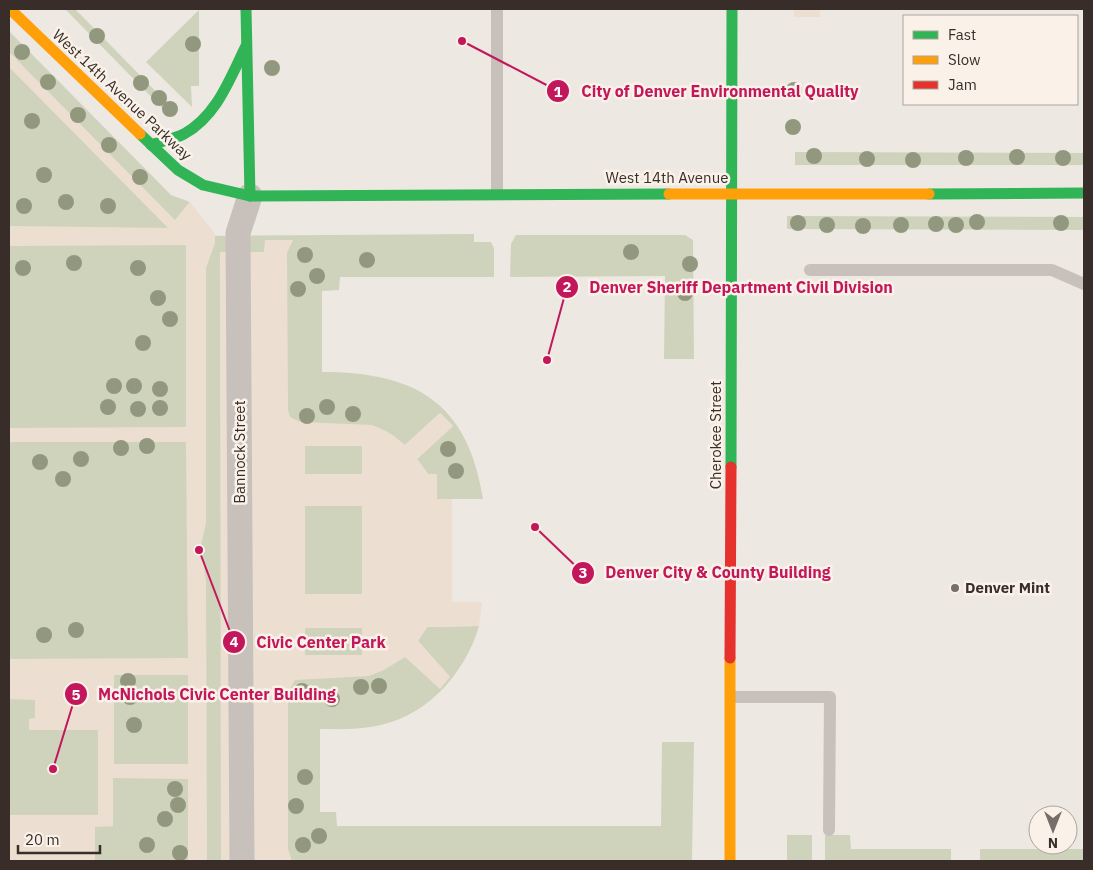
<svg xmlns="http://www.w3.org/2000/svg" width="1093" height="870" font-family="'IBM Plex Sans',sans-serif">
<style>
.green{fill:#cfd3bc}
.plaza{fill:#ecdfd2;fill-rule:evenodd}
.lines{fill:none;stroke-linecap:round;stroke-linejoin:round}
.lane{stroke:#c7c0bb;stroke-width:12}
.street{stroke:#c7c0bb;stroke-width:25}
.fast{stroke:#30b455;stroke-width:11}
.slow{stroke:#ff9f0a;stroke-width:11}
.jam{stroke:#e5322d;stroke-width:11}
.tree{fill:#92987e}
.poi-dot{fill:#776e6a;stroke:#faf2e9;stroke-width:2}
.labels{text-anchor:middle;stroke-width:5;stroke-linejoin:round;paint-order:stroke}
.street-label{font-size:15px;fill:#382d29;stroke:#faf2e9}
.poi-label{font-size:15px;font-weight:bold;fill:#382d29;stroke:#faf2e9;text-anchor:start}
.leader{fill:none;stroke:#c2185b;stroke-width:2}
.callout-dot{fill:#c2185b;stroke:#faf2e9;stroke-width:2}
.mark-label{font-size:15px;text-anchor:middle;font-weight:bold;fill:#fff}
.callout-label{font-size:16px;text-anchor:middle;font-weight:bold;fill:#c2185b;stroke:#faf2e9;stroke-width:5;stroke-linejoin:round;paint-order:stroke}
</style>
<rect width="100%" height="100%" fill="#ede8e2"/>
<!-- green -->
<g class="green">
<polygon points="65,9 75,9 174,110 169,115"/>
<polygon points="199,10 199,86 191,86 192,107 146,62"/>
<path d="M9 31 171 195 190 202 176 219 198 236 474 234V242H491L494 248V277H340L339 290 322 291V372C415 372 468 402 483 499H437L428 474 417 459 453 426 440 413 405 445 391 434 405 657 450 677 418 641 427 627 479 626C464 677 423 720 370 727 353 730 336 729 320 729V812H336L337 826H661L662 742H694L692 861H9V53L27 70 9 52Z"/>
<polygon points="795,152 1084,153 1084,165 795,165"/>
<polygon points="787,216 1084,217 1084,230 787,229"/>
<polygon points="516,235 685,235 693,240 694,359 664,359 665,276 510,277 511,244"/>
<rect x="787" y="835" width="25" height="26"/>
<polygon points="825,835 850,835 851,849 951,849 951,861 825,861"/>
<rect x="980" y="849" width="104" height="12"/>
</g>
<!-- plaza -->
<g class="plaza">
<rect x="794" y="9" width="26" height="8"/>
<path d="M9 52 175 220 190 202 215 234V243L206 268V523L201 545 206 581 207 861H188V779L113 778V826L95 827V861H9V815H98V730H29V719L35 718V700L9 699V659L188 658 186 442H9V428L186 427V245L9 246V226L168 228 9 67ZM114 675H188V764H114Z"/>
<path d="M265 240H293L287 253 288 410 290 417 300 422 372 425 386 431 405 445 440 413 453 426 417 459 428 474H437V499H452V602H482L479 626 427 627 418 641 450 677 440 689 405 657 384 670 369 676 295 680 288 692V849L292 861H221L220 252H264ZM305 446H362V474H305ZM305 506H362V594H305ZM305 628H362V655H305Z"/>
</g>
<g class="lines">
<!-- lane -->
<g class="lane">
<polyline points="497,9 497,194"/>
<polyline points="810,270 1052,270 1084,284"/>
<polyline points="731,697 830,697 829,830"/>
</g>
<!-- street -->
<polyline class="street" points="242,861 238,233 250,196"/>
<!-- fast -->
<g class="fast">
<polyline points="246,9 250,196"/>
<polyline points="140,134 178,170 203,185 250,196 669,194"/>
<path d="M151 145C162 141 174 139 184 134 217 116 230 78 246 46"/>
<polyline points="929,194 1084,193"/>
<polyline points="731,467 732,9"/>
</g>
<!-- slow -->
<g class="slow">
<polyline points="10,9 140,134"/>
<polyline points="669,194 929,194"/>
<polyline points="730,861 730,658"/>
</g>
<!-- jam -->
<polyline class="jam" points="730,658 731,467"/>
</g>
<!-- trees -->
<g class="tree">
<circle cx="97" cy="36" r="8"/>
<circle cx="193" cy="44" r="8"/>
<circle cx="22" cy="52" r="8"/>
<circle cx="272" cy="68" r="8"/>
<circle cx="48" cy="82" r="8"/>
<circle cx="141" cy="83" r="8"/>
<circle cx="794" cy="90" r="8"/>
<circle cx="159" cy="98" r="8"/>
<circle cx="170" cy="109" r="8"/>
<circle cx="78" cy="115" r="8"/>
<circle cx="32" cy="121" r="8"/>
<circle cx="793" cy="127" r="8"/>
<circle cx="109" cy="145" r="8"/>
<circle cx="814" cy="156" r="8"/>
<circle cx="1017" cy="157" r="8"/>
<circle cx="966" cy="158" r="8"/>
<circle cx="1063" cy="158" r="8"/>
<circle cx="867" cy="159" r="8"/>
<circle cx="913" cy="160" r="8"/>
<circle cx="44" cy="175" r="8"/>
<circle cx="140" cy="177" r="8"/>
<circle cx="66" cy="202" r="8"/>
<circle cx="24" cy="206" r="8"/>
<circle cx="108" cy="206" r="8"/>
<circle cx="977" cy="222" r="8"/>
<circle cx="798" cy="223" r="8"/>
<circle cx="1061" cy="223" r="8"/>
<circle cx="936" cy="224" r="8"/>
<circle cx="827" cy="225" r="8"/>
<circle cx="901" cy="225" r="8"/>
<circle cx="956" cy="225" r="8"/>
<circle cx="863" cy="226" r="8"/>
<circle cx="631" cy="252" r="8"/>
<circle cx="305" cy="255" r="8"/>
<circle cx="367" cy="260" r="8"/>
<circle cx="74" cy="263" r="8"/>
<circle cx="690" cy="264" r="8"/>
<circle cx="23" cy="268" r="8"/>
<circle cx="138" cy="268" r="8"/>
<circle cx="317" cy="276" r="8"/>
<circle cx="298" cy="289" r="8"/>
<circle cx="685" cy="293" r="8"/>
<circle cx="158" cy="298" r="8"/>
<circle cx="170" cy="319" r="8"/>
<circle cx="143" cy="343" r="8"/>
<circle cx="114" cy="386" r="8"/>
<circle cx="134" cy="386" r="8"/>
<circle cx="160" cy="389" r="8"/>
<circle cx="108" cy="407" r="8"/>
<circle cx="327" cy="407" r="8"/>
<circle cx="160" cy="408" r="8"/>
<circle cx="138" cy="409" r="8"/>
<circle cx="353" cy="414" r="8"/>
<circle cx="307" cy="416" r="8"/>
<circle cx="147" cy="446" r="8"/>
<circle cx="121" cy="448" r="8"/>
<circle cx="448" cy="449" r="8"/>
<circle cx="81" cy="459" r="8"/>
<circle cx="40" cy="462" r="8"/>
<circle cx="456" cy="471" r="8"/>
<circle cx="63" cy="479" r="8"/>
<circle cx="76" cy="630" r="8"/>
<circle cx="44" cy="635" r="8"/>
<circle cx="128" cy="681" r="8"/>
<circle cx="379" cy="686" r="8"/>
<circle cx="361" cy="687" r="8"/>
<circle cx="302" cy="691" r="8"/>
<circle cx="130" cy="697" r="8"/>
<circle cx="332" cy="699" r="8"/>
<circle cx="134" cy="725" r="8"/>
<circle cx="305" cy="777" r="8"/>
<circle cx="175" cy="789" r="8"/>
<circle cx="178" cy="805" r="8"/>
<circle cx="296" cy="806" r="8"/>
<circle cx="165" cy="819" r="8"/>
<circle cx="319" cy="836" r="8"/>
<circle cx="147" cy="845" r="8"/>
<circle cx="303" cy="845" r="8"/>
<circle cx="180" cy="853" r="8"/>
</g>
<!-- markers -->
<circle class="poi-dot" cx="955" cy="588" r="5"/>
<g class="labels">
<!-- street labels -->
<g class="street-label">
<text transform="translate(122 95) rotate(43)" y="5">West 14th Avenue Parkway</text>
<text x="667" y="183">West 14th Avenue</text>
<text transform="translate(716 435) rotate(-90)" y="5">Cherokee Street</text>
<text transform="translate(240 452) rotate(-90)" y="5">Bannock Street</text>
</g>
<!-- poi labels -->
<g class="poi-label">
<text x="965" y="593">Denver Mint</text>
</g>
</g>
<!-- callouts -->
<path class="leader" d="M462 41L558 91M547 360L567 287M535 527L583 573M199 550L234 642M53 769L76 694"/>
<g class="callout-dot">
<circle cx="462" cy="41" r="5"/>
<circle cx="547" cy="360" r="5"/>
<circle cx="535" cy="527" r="5"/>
<circle cx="199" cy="550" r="5"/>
<circle cx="53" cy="769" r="5"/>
<circle cx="558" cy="91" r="12"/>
<circle cx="567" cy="287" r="12"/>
<circle cx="583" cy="573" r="12"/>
<circle cx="234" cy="642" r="12"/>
<circle cx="76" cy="694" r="12"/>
</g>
<g class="mark-label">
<text x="558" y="97">1</text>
<text x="567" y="292">2</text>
<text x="583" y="578">3</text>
<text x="234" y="647">4</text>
<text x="76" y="700">5</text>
</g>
<g class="callout-label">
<text x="720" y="97">City of Denver Environmental Quality</text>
<text x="741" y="293">Denver Sheriff Department Civil Division</text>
<text x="718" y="578">Denver City &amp; County Building</text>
<text x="321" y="648">Civic Center Park</text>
<text x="217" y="700">McNichols Civic Center Building</text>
</g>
<!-- border -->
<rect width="1093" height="870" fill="none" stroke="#382d29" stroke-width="20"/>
<!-- legend -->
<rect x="903" y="15" width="175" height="90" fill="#faf2e9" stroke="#aca39c"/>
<rect x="913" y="31" width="25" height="8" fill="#30b455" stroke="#aca39c"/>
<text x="948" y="40" font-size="15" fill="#382d29">Fast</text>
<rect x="913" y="56" width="25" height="8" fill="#ff9f0a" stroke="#aca39c"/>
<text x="948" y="65" font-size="15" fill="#382d29">Slow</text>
<rect x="913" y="81" width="25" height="8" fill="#e5322d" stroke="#aca39c"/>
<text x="948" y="90" font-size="15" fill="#382d29">Jam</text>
<!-- north arrow -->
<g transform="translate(1053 830) rotate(180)"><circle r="24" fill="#faf2e9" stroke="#aca39c"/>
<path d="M0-4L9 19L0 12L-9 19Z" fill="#776e6a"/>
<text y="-8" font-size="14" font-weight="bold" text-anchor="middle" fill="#382d29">N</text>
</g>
<!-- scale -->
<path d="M18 845v8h82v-8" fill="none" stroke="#382d29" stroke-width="2.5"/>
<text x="25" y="845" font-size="15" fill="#382d29" stroke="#faf2e9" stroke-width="4" paint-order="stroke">20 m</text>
</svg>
